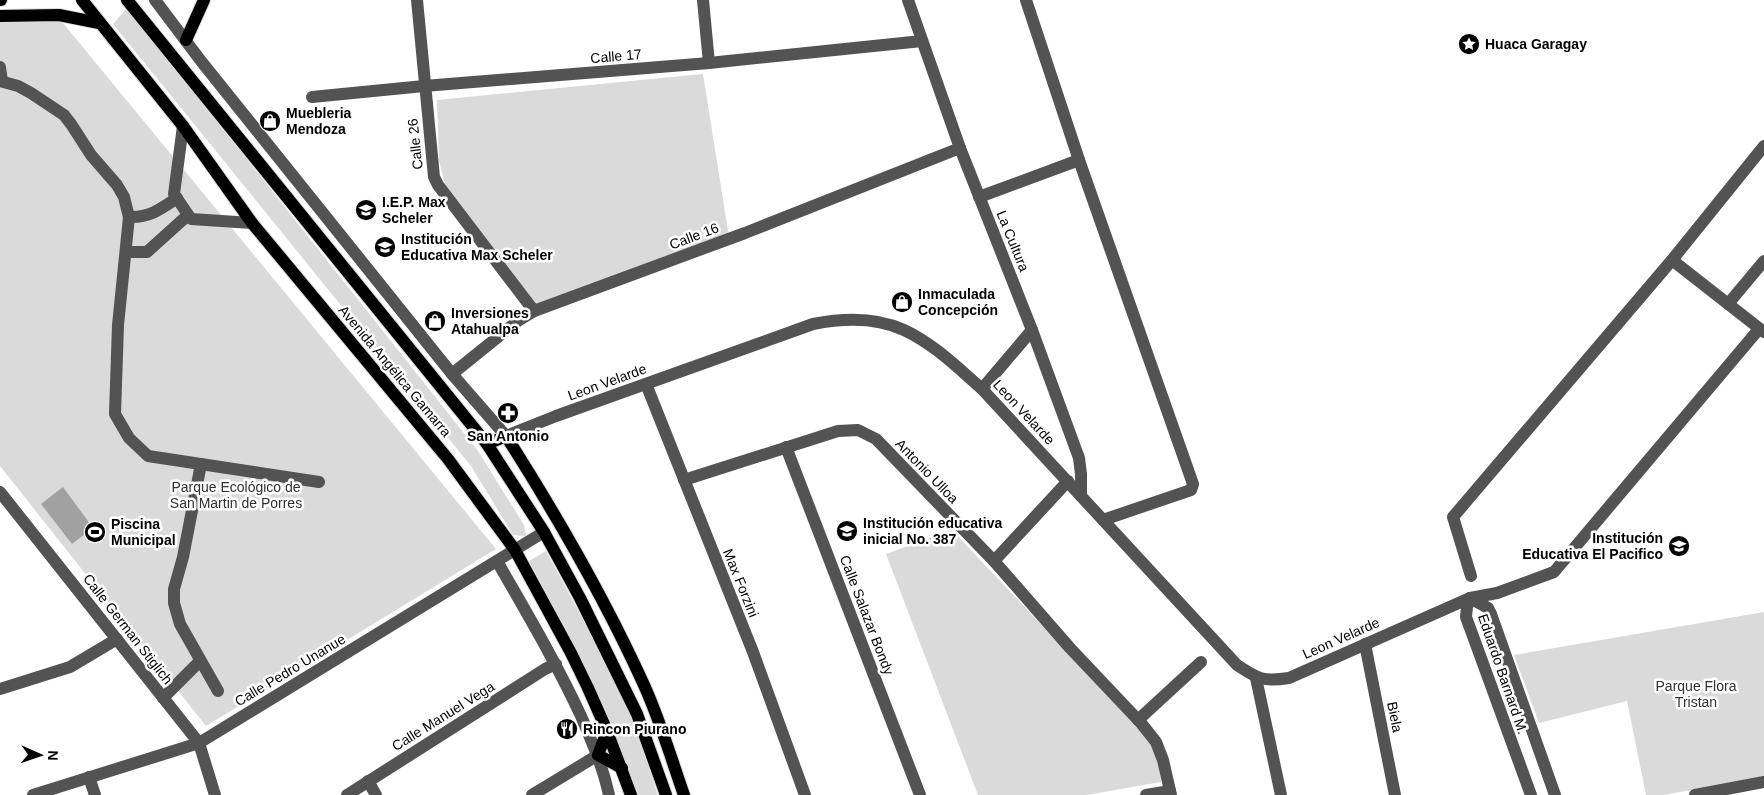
<svg xmlns="http://www.w3.org/2000/svg" width="1764" height="795" font-family="Arial,sans-serif">
<style>
.green{fill:#dadada}
.water{fill:#a1a1a1}
.lines{fill:none;stroke-linecap:round;stroke-linejoin:round}
.major-casing{stroke:#dbdbdb;stroke-width:14}
.minor{stroke:#535353;stroke-width:12}
.major{stroke:#000;stroke-width:12}
.labels{text-anchor:middle;stroke-width:5;stroke-linejoin:round;paint-order:stroke}
.poi-label{font-size:14px;font-weight:bold;fill:#000;stroke:#fff;text-anchor:start}
.street-label{font-size:14px;fill:#000;stroke:#fff}
.park-label{font-size:14px;fill:#313131;stroke:#fff}
</style>
<rect width="100%" height="100%" fill="#fff"/>
<!-- green -->
<g class="green">
<polygon points="127,8 478,451 524,525 526,536 513,535 471,466 113,24"/>
<polygon points="58,17 496,549 206,726 0,466 0,23"/>
<polygon points="703,74 729,237 539,308 445,184 439,161 437,100"/>
<polygon points="952,530 1136,725 1150,744 1159,762 1161,782 1087,795 978,795 886,554"/>
<path d="M546 551 606 662 633 721 658 795H637C609 713 570 637 529 561Z"/>
<polygon points="1764,612 1764,776 1664,795 1646,795 1627,701 1539,723 1514,655"/>
</g>
<!-- water -->
<polygon class="water" points="63,487 93,528 72,544 41,504"/>
<g class="lines">
<!-- major casing -->
<g class="major-casing">
<g id="major">
<polyline points="0,0 1,0"/>
<polyline points="82,0 183,126 252,223 448,459 515,550 571,653 588,688 607,731 631,795"/>
<polyline points="127,0 487,444 544,532 580,598 637,714 666,795"/>
<polyline points="0,16 59,15 99,23"/>
<polyline points="186,40 204,0"/>
<path d="M487 444 506 436C557 516 605 599 644 685 660 720 671 758 684 795"/>
<polyline points="607,731 598,755 622,768"/>
</g>
</g>
<!-- minor -->
<g class="minor">
<path d="M155 0 201 61 452 374 506 436 556 416 813 324C843 318 876 317 904 330 934 344 958 368 982 389L1237 665C1258 679 1263 682 1289 678L1470 598 1497 593 1554 572 1759 329"/>
<polyline points="417,0 434,177 438,185 534,311"/>
<polyline points="703,0 709,63"/>
<polyline points="908,0 960,148 1032,330 1079,458 1081,474 1081,496"/>
<polyline points="1026,0 1079,160 1193,484 1191,490 1103,520"/>
<polyline points="0,67 2,81"/>
<polyline points="0,81 18,86 31,93 64,115 71,124 91,155 117,185 124,197 129,217 118,325 115,414 129,438 148,456 319,482"/>
<polyline points="312,97 424,86 709,63 922,41"/>
<polyline points="183,126 174,194 191,219 252,223"/>
<polyline points="979,197 1079,160"/>
<path d="M129 217C149 218 161 209 177 198"/>
<polyline points="126,252 147,252 188,215"/>
<polyline points="1672,260 1764,332"/>
<polyline points="1728,304 1764,261"/>
<polyline points="452,374 519,320 534,311 745,233 960,148"/>
<polyline points="646,384 753,652 805,795"/>
<polyline points="982,389 1032,330"/>
<polyline points="786,447 920,795"/>
<polyline points="201,464 183,557 174,589 174,603 180,624 218,691"/>
<polyline points="684,480 838,431 858,430 876,439 994,561 1070,648 1141,723 1156,742 1163,760 1171,795"/>
<polyline points="0,492 199,743 215,795"/>
<path d="M497 561C526 612 556 662 581 716 592 742 603 767 609 795"/>
<polyline points="994,561 1068,481"/>
<polyline points="1471,576 1453,517 1672,260 1764,146"/>
<polyline points="1470,598 1488,608 1491,614 1555,795"/>
<polyline points="1470,598 1467,607 1466,617 1531,795"/>
<polyline points="1365,644 1395,795"/>
<polyline points="1256,678 1281,795"/>
<polyline points="0,689 70,667 117,639"/>
<polyline points="163,698 200,661"/>
<polyline points="1138,720 1201,662"/>
<polyline points="89,777 95,795"/>
<polyline points="368,781 376,795"/>
<polyline points="33,795 199,743 544,532"/>
<polyline points="347,795 545,669 556,664"/>
<polyline points="532,795 598,755"/>
<polyline points="1146,795 1170,791"/>
<polyline points="1695,795 1764,782"/>
</g>
<!-- major -->
<use href="#major" class="major"/>
</g>
<!-- icons -->
<defs>
<g id="sight-disc" transform="scale(1.125)"><circle r="9.5" fill="#000" stroke="#fff"/><path d="M0-6L1.8-2.2L6-1.7L2.9 1.2L3.7 5.4L0 3.3L-3.7 5.4L-2.9 1.2L-6-1.7L-1.8-2.2Z" fill="#fff"/></g>
<g id="shop-disc" transform="scale(1.125)"><circle r="9.5" fill="#000" stroke="#fff"/><path d="M-5-2.5h2.3a2.7 3.5 0 0 1 5.4 0H5L5.5 6h-11ZM-1.5-2.5h3a1.5 2.3 0 0 0-3 0Z" fill="#fff"/></g>
<g id="school-disc" transform="scale(1.125)"><circle r="9.5" fill="#000" stroke="#fff"/><path d="M0-5L7-2L0 1L-7-2ZM-4 1L0 2.5L4 1V4Q0 6-4 4Z" fill="#fff"/></g>
<g id="pharmacy-disc" transform="scale(1.125)"><circle r="9.5" fill="#000" stroke="#fff"/><path d="M-2-6h4v4h4v4h-4v4h-4v-4h-4v-4h4Z" fill="#fff"/></g>
<g id="stadium-disc" transform="scale(1.125)"><circle r="9.5" fill="#000" stroke="#fff"/><path d="M0-5a6.5 5 0 1 0 0 10a6.5 5 0 1 0 0-10ZM-3.5-1.8h7v3.6h-7Z" fill="#fff"/></g>
<g id="restaurant-disc" transform="scale(1.125)"><circle r="9.5" fill="#000" stroke="#fff"/><path d="M-5-6h1v4h1v-4h1v4h1v-4h1v5L-1.5 .5V6h-2V.5L-5-1ZM5-6V6H3V1.5H1.5Q1.5-4 5-6Z" fill="#fff"/></g>
</defs>
<g fill-rule="evenodd">
<use href="#sight-disc" x="1469" y="44"/>
<use href="#shop-disc" x="270" y="121"/>
<use href="#school-disc" x="366" y="210"/>
<use href="#school-disc" x="385" y="247"/>
<use href="#shop-disc" x="902" y="302"/>
<use href="#shop-disc" x="435" y="321"/>
<use href="#pharmacy-disc" x="508" y="413"/>
<use href="#school-disc" x="847" y="531"/>
<use href="#stadium-disc" x="95" y="532"/>
<use href="#school-disc" x="1679" y="546"/>
<use href="#restaurant-disc" x="567" y="729"/>
</g>
<g class="labels">
<!-- poi labels -->
<g class="poi-label">
<text x="1485" y="49">Huaca Garagay</text>
<text x="286" y="118">Muebleria<tspan x="286" dy="16">Mendoza</tspan></text>
<text x="382" y="207">I.E.P. Max<tspan x="382" dy="16">Scheler</tspan></text>
<text x="401" y="244">Institución<tspan x="401" dy="16">Educativa Max Scheler</tspan></text>
<text x="918" y="299">Inmaculada<tspan x="918" dy="16">Concepción</tspan></text>
<text x="451" y="318">Inversiones<tspan x="451" dy="16">Atahualpa</tspan></text>
<text x="508" y="441" text-anchor="middle">San Antonio</text>
<text x="863" y="528">Institución educativa<tspan x="863" dy="16">inicial No. 387</tspan></text>
<text x="111" y="529">Piscina<tspan x="111" dy="16">Municipal</tspan></text>
<text x="1663" y="543" text-anchor="end">Institución<tspan x="1663" dy="16">Educativa El Pacifico</tspan></text>
<text x="583" y="734">Rincon Piurano</text>
</g>
<!-- street labels -->
<g class="street-label">
<text transform="translate(616 56) rotate(-5)" y="5">Calle 17</text>
<text transform="translate(415 144) rotate(-96)" y="5">Calle 26</text>
<text transform="translate(694 236) rotate(-21)" y="5">Calle 16</text>
<text transform="translate(1013 241) rotate(68)" y="5">La Cultura</text>
<text transform="translate(395 371) rotate(50)" y="5">Avenida Angélica Gamarra</text>
<text transform="translate(607 382) rotate(-20)" y="5">Leon Velarde</text>
<text transform="translate(1024 412) rotate(47)" y="5">Leon Velarde</text>
<text transform="translate(927 471) rotate(46)" y="5">Antonio Ulloa</text>
<text transform="translate(741 583) rotate(68)" y="5">Max Forzini</text>
<text transform="translate(867 615) rotate(69)" y="5">Calle Salazar Bondy</text>
<text transform="translate(128 629) rotate(52)" y="5">Calle German Stiglich</text>
<text transform="translate(1341 638) rotate(-24)" y="5">Leon Velarde</text>
<text transform="translate(290 670) rotate(-31)" y="5">Calle Pedro Unanue</text>
<text transform="translate(1503 674) rotate(71)" y="5">Eduardo Barnard M.</text>
<text transform="translate(443 716) rotate(-32)" y="5">Calle Manuel Vega</text>
<text transform="translate(1395 717) rotate(79)" y="5">Biela</text>
</g>
<!-- park labels -->
<g class="park-label">
<text x="236" y="492">Parque Ecológico de<tspan x="236" dy="16">San Martin de Porres</tspan></text>
<text x="1696" y="691">Parque Flora<tspan x="1696" dy="16">Tristan</tspan></text>
</g>
</g>
<!-- north arrow -->
<g transform="translate(40 755) rotate(92)" stroke="#ffffff" stroke-width="4" paint-order="stroke">
<path d="M0-4L9 19L0 12L-9 19Z" fill="#000000"/>
<text y="-8" font-size="14" font-weight="bold" text-anchor="middle" fill="#000000">N</text>
</g>
</svg>
